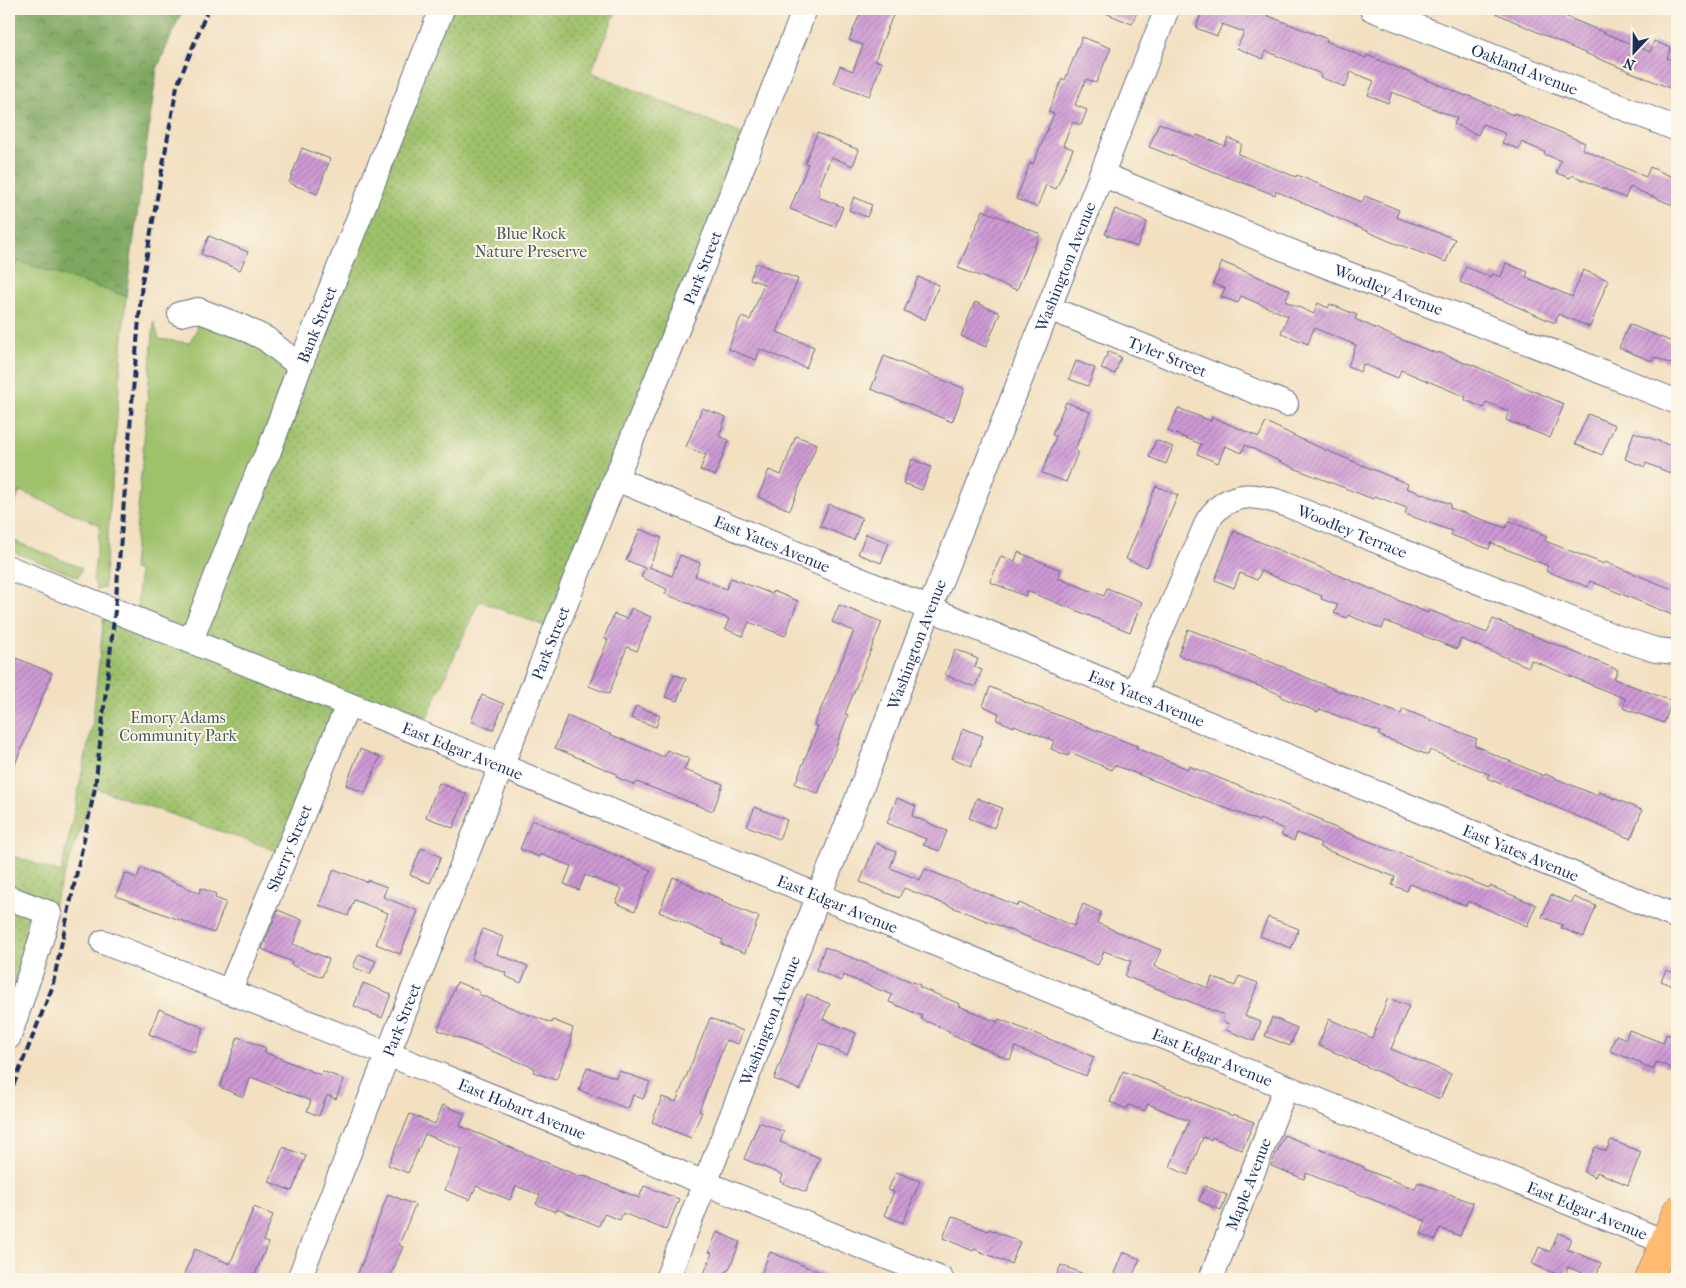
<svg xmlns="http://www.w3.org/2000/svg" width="1686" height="1288" font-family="'IM FELL French Canon',serif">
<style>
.grass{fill:#9ec16b;stroke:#5c7864}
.forest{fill:url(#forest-crowns);stroke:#4c6b5e}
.park{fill:url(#park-dots);stroke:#5c7864}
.building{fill:url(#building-hatch)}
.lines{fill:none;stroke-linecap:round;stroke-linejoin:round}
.minor-casing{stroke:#666d81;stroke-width:26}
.major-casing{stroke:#666d81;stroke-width:29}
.minor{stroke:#fff;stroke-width:24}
.major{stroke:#febb71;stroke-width:28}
.rail{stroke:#1b2f5e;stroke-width:4;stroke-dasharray:8 4;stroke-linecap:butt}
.labels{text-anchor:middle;stroke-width:4;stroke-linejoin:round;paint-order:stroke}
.street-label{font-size:16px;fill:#1b2f5e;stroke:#fcf5e5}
.park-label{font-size:16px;fill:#425b62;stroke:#fcf5e5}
</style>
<defs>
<pattern id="forest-crowns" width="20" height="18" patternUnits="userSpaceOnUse" patternTransform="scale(1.25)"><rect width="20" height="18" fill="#7ea75f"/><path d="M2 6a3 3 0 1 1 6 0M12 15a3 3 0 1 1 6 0" fill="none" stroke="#668852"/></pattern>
<pattern id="park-dots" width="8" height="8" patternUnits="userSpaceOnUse" patternTransform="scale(1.25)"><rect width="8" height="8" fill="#9ec16b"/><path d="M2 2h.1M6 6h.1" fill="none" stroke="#809d5b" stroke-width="1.8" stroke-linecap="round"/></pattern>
<pattern id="building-hatch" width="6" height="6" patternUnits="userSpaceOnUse" patternTransform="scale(1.25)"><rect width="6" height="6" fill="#cf9ad5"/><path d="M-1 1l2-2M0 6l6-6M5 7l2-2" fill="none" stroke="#a77eb0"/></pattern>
</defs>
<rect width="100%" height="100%" fill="#fcf5e5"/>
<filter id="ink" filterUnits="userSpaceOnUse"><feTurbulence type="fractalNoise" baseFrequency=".02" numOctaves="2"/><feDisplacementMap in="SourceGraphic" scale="10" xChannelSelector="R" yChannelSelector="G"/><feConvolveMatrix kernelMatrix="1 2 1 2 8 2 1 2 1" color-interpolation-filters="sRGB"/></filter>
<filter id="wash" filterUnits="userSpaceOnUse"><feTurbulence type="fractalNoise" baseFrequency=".0096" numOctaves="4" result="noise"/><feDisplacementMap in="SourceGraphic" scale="20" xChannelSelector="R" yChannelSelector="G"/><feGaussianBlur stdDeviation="1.12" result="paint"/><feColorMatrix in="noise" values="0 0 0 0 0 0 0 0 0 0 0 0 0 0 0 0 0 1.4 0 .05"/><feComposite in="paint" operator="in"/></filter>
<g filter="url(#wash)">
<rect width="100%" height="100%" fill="#f2e0c1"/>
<!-- grass -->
<g class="grass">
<polygon points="17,261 126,296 104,588 97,590 93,579 100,525 20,491 9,520 9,278"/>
<polygon points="198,310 300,366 191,640 137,619 139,571 133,569 154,322 159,339 189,343 196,331"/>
<polygon points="9,539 82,568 78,577 9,550"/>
</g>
<!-- forest -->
<polygon class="forest" points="9,9 183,9 157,69 126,296 17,261 9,278"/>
<!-- park -->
<polygon class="park" points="442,9 617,9 591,72 754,139 555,630 479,601 420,733 348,705 286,854 95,788 9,1030 9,854 61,873 92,726 105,606 191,640"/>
<g id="blocks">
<!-- building -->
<g class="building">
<polygon points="862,9 877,9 893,15 875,60 882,63 869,96 833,83 840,66 853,71 863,45 849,40"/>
<polygon points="1096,9 1138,9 1132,24"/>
<polygon points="1203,9 1251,9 1327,39 1326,41 1366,58 1367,55 1466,96 1467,95 1513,115 1514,113 1548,127 1585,143 1582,149 1646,177 1650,167 1677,179 1677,207 1630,187 1625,198 1572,175 1570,178 1556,173 1561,161 1544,154 1545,152 1521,142 1519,149 1502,143 1506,134 1483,124 1478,135 1454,124 1457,118 1392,92 1388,103 1368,95 1374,81 1351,72 1345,87 1320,77 1321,74 1266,51 1263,59 1237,48 1244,32 1222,24 1217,36 1196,28"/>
<polygon points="1487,9 1555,9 1568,15 1567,17 1650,52 1654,41 1671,48 1667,58 1677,62 1677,91 1568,46"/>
<polygon points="1082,37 1111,48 1096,83 1086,79 1075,105 1087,110 1081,125 1073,122 1063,145 1073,149 1056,189 1046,185 1037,207 1016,199 1030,163 1033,164 1054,114 1048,112 1062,79 1065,80"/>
<polygon points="1159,123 1195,138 1197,135 1225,146 1228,138 1242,144 1238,154 1296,177 1297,175 1362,202 1365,196 1399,210 1396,217 1455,239 1446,262 1389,241 1276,191 1275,195 1149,147"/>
<polygon points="817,133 859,150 853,166 831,157 818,190 820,191 818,197 843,207 835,227 790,209 808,164 805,163"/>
<polygon points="302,148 330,159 317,194 289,183"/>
<polygon points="854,197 872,205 867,217 849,210"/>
<polygon points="1115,209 1147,222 1137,247 1105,234"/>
<polygon points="983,210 1040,234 1017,290 958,268"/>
<polygon points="209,236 248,252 240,270 201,254"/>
<polygon points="1222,262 1290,290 1285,301 1314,314 1318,303 1328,308 1330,304 1357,315 1355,319 1395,337 1438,354 1438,352 1467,364 1468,363 1564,404 1550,438 1506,420 1509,411 1486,402 1484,408 1465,400 1466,397 1401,370 1398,378 1363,364 1360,372 1348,366 1356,345 1314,328 1308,344 1281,333 1288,316 1241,296 1238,303 1221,297 1225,288 1213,284"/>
<polygon points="756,263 798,279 777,332 814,347 806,368 760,349 756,360 728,349 741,317 750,320 764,284 750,279"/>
<polygon points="1506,263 1528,272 1526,277 1572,297 1583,270 1608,280 1590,327 1558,314 1555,323 1460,282 1466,267 1491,277 1492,274 1501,277"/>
<polygon points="918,277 939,285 925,320 904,311"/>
<polygon points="975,302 1000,313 986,347 961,336"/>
<polygon points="1629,324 1677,344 1677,366 1654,357 1652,361 1619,348"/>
<polygon points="1108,352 1121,357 1115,374 1101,369"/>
<polygon points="884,356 965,389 952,422 871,389"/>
<polygon points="1076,361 1095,368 1088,386 1069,379"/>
<polygon points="1066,402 1090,412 1075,450 1078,452 1066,482 1042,473 1056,436 1052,435"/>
<polygon points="702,408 726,417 719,436 729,440 715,476 700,470 706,455 686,447"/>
<polygon points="1178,408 1211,421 1212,417 1259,437 1266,422 1309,443 1408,484 1406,488 1451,504 1450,508 1506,528 1509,521 1547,536 1545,541 1604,564 1605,562 1677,591 1677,617 1590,581 1588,587 1546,571 1548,566 1491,543 1489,549 1451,535 1452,531 1405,514 1407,508 1375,496 1373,499 1296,469 1245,445 1242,453 1225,446 1218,463 1197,454 1201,444 1168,431"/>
<polygon points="1588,414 1615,425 1602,455 1575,444"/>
<polygon points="1634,432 1677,448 1677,476 1646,463 1645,467 1625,459"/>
<polygon points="796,436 817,444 790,510 758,497 769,470 781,475"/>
<polygon points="1156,440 1173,447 1166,464 1149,457"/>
<polygon points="912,459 931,467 922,490 903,483"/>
<polygon points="1156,486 1178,495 1147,567 1126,559"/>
<polygon points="829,504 862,518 854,540 820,526"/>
<polygon points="640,529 662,538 649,567 672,576 680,555 700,563 695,576 726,589 731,578 772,594 773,591 798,601 785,636 749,622 743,636 725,629 729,619 665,594 667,589 641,577 645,568 626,560"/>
<polygon points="1234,531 1428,613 1429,610 1487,633 1493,619 1618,670 1614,679 1672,701 1664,723 1623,708 1626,699 1531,660 1529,667 1461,639 1457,649 1385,621 1382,629 1348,615 1347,618 1334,613 1338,605 1321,599 1322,596 1261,571 1257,580 1240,573 1234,588 1215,580"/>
<polygon points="866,534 889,543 881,563 858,554"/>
<polygon points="1018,552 1061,570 1058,578 1104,596 1107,588 1142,602 1130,632 1027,591 1025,596 990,582 1001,556 1015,561"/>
<polygon points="839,605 882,622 845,714 848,715 818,794 795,784 818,726 814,725 854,631 832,622"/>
<polygon points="631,608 651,617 637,651 627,647 609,694 589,686 608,640 604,638 614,614 627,619"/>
<polygon points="1188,629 1286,668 1286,669 1339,691 1401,714 1403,709 1477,739 1474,745 1486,750 1486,751 1544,776 1545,774 1598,796 1599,792 1642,810 1631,839 1487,778 1489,774 1430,750 1428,755 1378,735 1380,732 1320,709 1318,712 1281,697 1282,695 1178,655"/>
<polygon points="955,649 978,659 975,667 982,670 975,687 945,675"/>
<polygon points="9,655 52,673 9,779"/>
<polygon points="674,674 686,679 677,701 665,697"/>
<polygon points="990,687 1024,701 1024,702 1137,746 1136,748 1188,769 1189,766 1276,801 1322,820 1321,822 1381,846 1489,888 1490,886 1536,905 1527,926 1468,901 1466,906 1410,884 1407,891 1392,885 1395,877 1319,847 1321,843 1297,833 1294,841 1281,835 1284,829 1260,819 1259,821 1114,765 1112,770 1070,752 1068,756 1051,749 1054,741 1014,725 1014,727 997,720 999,713 983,706"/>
<polygon points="482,695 504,704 493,730 471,721"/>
<polygon points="636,706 660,715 656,727 631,718"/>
<polygon points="567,716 664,757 667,750 689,759 684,770 723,784 713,811 637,782 635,785 616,777 617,774 555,748"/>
<polygon points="963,728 983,736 971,766 952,758"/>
<polygon points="360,749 380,757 365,793 346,785"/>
<polygon points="439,783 467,794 453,828 426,817"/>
<polygon points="897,798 916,806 912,816 947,831 939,851 923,845 926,839 887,823"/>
<polygon points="977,798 1002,808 994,828 969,818"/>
<polygon points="755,807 787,820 779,839 747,826"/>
<polygon points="532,820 651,870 635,911 616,903 622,889 585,875 579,890 564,884 571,866 540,854 539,857 520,849"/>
<polygon points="876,843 896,852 890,868 920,880 925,869 1018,906 1019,903 1074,926 1083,904 1101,912 1097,923 1161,950 1154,966 1208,988 1212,977 1235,986 1239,976 1258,983 1245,1016 1261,1022 1254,1041 1226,1030 1229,1024 1222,1021 1224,1015 1125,976 1131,961 1104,951 1098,965 904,888 899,898 860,882"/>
<polygon points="421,848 441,857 430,883 410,875"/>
<polygon points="141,868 199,893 201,888 216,894 215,898 226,902 214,933 116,896 125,873 137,878"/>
<polygon points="334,869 367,882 368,880 387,887 383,897 418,911 400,954 376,944 388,913 354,900 348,916 319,905"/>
<polygon points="673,877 692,885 692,887 723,900 722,902 759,917 745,953 721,944 723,940 659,912"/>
<polygon points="1551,895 1571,903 1574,897 1596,906 1584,937 1561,928 1562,925 1542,917"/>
<polygon points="278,910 302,920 293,944 329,959 322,977 291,965 292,962 262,949"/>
<polygon points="1268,917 1299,929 1291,948 1260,936"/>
<polygon points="483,929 503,937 497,954 528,966 521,983 505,976 506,973 471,959"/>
<polygon points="825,947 920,985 919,987 960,1004 959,1006 997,1022 999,1019 1094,1057 1086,1076 1015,1047 1010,1060 949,1033 949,1031 921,1019 922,1016 889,1002 892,995 843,975 841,981 816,970"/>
<polygon points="359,954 376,961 370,974 353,967"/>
<polygon points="1666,970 1677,974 1677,988 1661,981"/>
<polygon points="457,982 479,991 478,994 522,1012 552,1023 553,1020 573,1028 570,1039 572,1040 556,1080 533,1072 535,1068 438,1030"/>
<polygon points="363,983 391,994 382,1018 354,1006"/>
<polygon points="807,994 830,1004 823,1019 856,1033 847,1055 819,1043 800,1090 774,1079"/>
<polygon points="1388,998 1409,1006 1391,1049 1451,1074 1440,1099 1318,1045 1329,1019 1372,1038"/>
<polygon points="159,1009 204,1028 194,1052 149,1034"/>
<polygon points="1272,1017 1297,1028 1290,1046 1265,1036"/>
<polygon points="710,1018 743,1031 738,1044 726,1040 699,1111 702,1112 691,1138 652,1122 662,1097 676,1102"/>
<polygon points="1629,1030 1663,1043 1666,1034 1677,1038 1677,1070 1656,1062 1654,1070 1641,1065 1642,1063 1610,1051 1616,1035 1626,1039"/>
<polygon points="238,1037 266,1048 264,1052 321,1075 322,1071 344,1079 336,1099 327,1095 319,1116 307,1111 311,1101 251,1077 243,1097 220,1087"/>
<polygon points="587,1067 616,1078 619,1071 650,1082 643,1099 633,1095 628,1109 579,1090"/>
<polygon points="1123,1071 1192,1098 1191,1099 1233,1116 1233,1114 1254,1122 1242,1150 1212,1137 1211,1140 1203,1137 1188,1175 1170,1167 1189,1121 1148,1104 1145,1111 1129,1105 1127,1109 1110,1102"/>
<polygon points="443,1105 465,1114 460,1126 581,1177 582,1175 639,1198 644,1186 679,1199 666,1230 623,1213 620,1220 604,1214 599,1226 557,1209 556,1212 536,1204 540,1195 516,1186 510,1200 476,1186 470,1200 445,1190 462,1149 425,1134 408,1173 388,1165 410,1114 435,1124"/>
<polygon points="759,1122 784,1132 780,1142 820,1158 806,1192 780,1182 783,1175 744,1159"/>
<polygon points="1284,1135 1364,1167 1364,1169 1415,1189 1418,1182 1473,1203 1460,1236 1440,1228 1436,1240 1421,1234 1426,1221 1306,1173 1304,1179 1271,1166"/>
<polygon points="1611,1140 1641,1152 1628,1185 1597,1172 1595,1177 1584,1172 1595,1147 1606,1151"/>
<polygon points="283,1147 306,1156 292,1191 269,1182"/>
<polygon points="896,1172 920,1181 903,1223 884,1215 894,1192 888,1190"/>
<polygon points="1205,1186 1227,1195 1221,1210 1199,1201"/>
<polygon points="388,1194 415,1205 399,1245 403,1247 389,1279 356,1279"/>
<polygon points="254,1207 273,1215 263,1241 268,1243 253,1279 190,1279 183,1276 195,1249 230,1264"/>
<polygon points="952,1216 988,1231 989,1229 1020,1242 1011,1264 974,1249 973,1251 943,1238"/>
<polygon points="717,1232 740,1242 729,1270 727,1270 723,1279 702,1279 712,1253 709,1252"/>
<polygon points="1558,1233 1571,1238 1567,1249 1601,1263 1595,1278 1568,1267 1564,1277 1532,1264 1539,1247 1550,1252"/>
<polygon points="770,1252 837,1279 773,1279 761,1274"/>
<polygon points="1123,1252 1140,1259 1131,1279 1116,1279 1118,1275 1114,1273"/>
<polygon points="1061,1265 1096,1279 1055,1279"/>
</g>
</g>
</g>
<g filter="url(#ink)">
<use href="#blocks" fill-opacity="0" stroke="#666d81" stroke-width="1"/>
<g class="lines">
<!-- minor casing -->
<g class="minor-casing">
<g id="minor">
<path id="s1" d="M1372 9 1677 129"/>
<path id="s2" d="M1101 174 1319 263 1558 354 1677 402"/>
<path id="s3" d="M1049 308 1286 404"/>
<polyline points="180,314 198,310 242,327 266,339 300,366"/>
<path id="s4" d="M616 479 1677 917"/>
<path id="s5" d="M9 568 501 766 1677 1247"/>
<path id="s6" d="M191 640 260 467 269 451 300 366 442 9"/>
<path id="s7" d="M1134 694 1208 520C1230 488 1259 494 1290 506L1613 636 1656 650 1677 652"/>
<polyline points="9,898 49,913 35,959 9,1037"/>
<path id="s8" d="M103 942 388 1054 941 1279"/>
<path id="s9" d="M229 992 348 705"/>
<path id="s10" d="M299 1279 595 529 692 293 805 9"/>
<path id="s11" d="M667 1279 856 802 929 610 1167 9"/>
<path id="s12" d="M1211 1279 1286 1087"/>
</g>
</g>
<!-- major casing -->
<g class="major-casing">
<polyline id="major" points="1649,1279 1677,1210"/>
</g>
<!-- minor -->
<use href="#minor" class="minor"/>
<!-- major -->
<use href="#major" class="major"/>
<!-- rail -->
<polyline class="rail" points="9,1096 52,988 95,788 115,610 142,282 177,86 208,9"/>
</g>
</g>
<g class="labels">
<!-- street labels -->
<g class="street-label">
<text dy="6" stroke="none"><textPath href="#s1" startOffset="164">Oakland Avenue</textPath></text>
<text dy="6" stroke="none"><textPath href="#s11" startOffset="1088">Washington Avenue</textPath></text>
<text dy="6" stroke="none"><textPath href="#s10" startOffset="1089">Park Street</textPath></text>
<text dy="6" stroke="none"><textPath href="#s2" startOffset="310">Woodley Avenue</textPath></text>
<text dy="6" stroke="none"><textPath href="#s6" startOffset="340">Bank Street</textPath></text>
<text dy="6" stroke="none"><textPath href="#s3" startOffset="128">Tyler Street</textPath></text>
<text dy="6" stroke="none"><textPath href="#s7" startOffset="348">Woodley Terrace</textPath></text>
<text dy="6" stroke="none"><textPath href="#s4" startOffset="169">East Yates Avenue</textPath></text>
<text dy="6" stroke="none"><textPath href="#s10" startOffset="684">Park Street</textPath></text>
<text dy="6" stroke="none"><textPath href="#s11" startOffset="682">Washington Avenue</textPath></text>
<text dy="6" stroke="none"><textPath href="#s4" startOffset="574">East Yates Avenue</textPath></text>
<text dy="6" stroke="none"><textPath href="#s5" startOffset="489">East Edgar Avenue</textPath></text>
<text dy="6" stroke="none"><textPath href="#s9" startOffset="156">Sherry Street</textPath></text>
<text dy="6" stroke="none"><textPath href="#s4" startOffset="979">East Yates Avenue</textPath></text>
<text dy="6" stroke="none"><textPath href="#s5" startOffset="894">East Edgar Avenue</textPath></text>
<text dy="6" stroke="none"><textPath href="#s10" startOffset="279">Park Street</textPath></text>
<text dy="6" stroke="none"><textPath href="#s11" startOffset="278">Washington Avenue</textPath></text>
<text dy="6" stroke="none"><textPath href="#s5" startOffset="1299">East Edgar Avenue</textPath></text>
<text dy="6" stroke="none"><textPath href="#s8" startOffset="451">East Hobart Avenue</textPath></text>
<text dy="6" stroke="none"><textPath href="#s12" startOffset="102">Maple Avenue</textPath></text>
<text dy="6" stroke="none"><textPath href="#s5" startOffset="1704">East Edgar Avenue</textPath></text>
</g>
<!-- park labels -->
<g class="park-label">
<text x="531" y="239">Blue Rock<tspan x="531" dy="18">Nature Preserve</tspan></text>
<text x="178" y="723">Emory Adams<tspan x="178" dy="18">Community Park</tspan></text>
</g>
</g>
<!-- margin -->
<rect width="1686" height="1288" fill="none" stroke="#fcf5e5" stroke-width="30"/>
<!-- north arrow -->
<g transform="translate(1634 52) rotate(202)" stroke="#fcf5e5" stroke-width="4" paint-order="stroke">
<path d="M0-4L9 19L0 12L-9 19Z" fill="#1b2f5e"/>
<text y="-8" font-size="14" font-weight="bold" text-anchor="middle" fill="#1b2f5e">N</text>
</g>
</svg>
